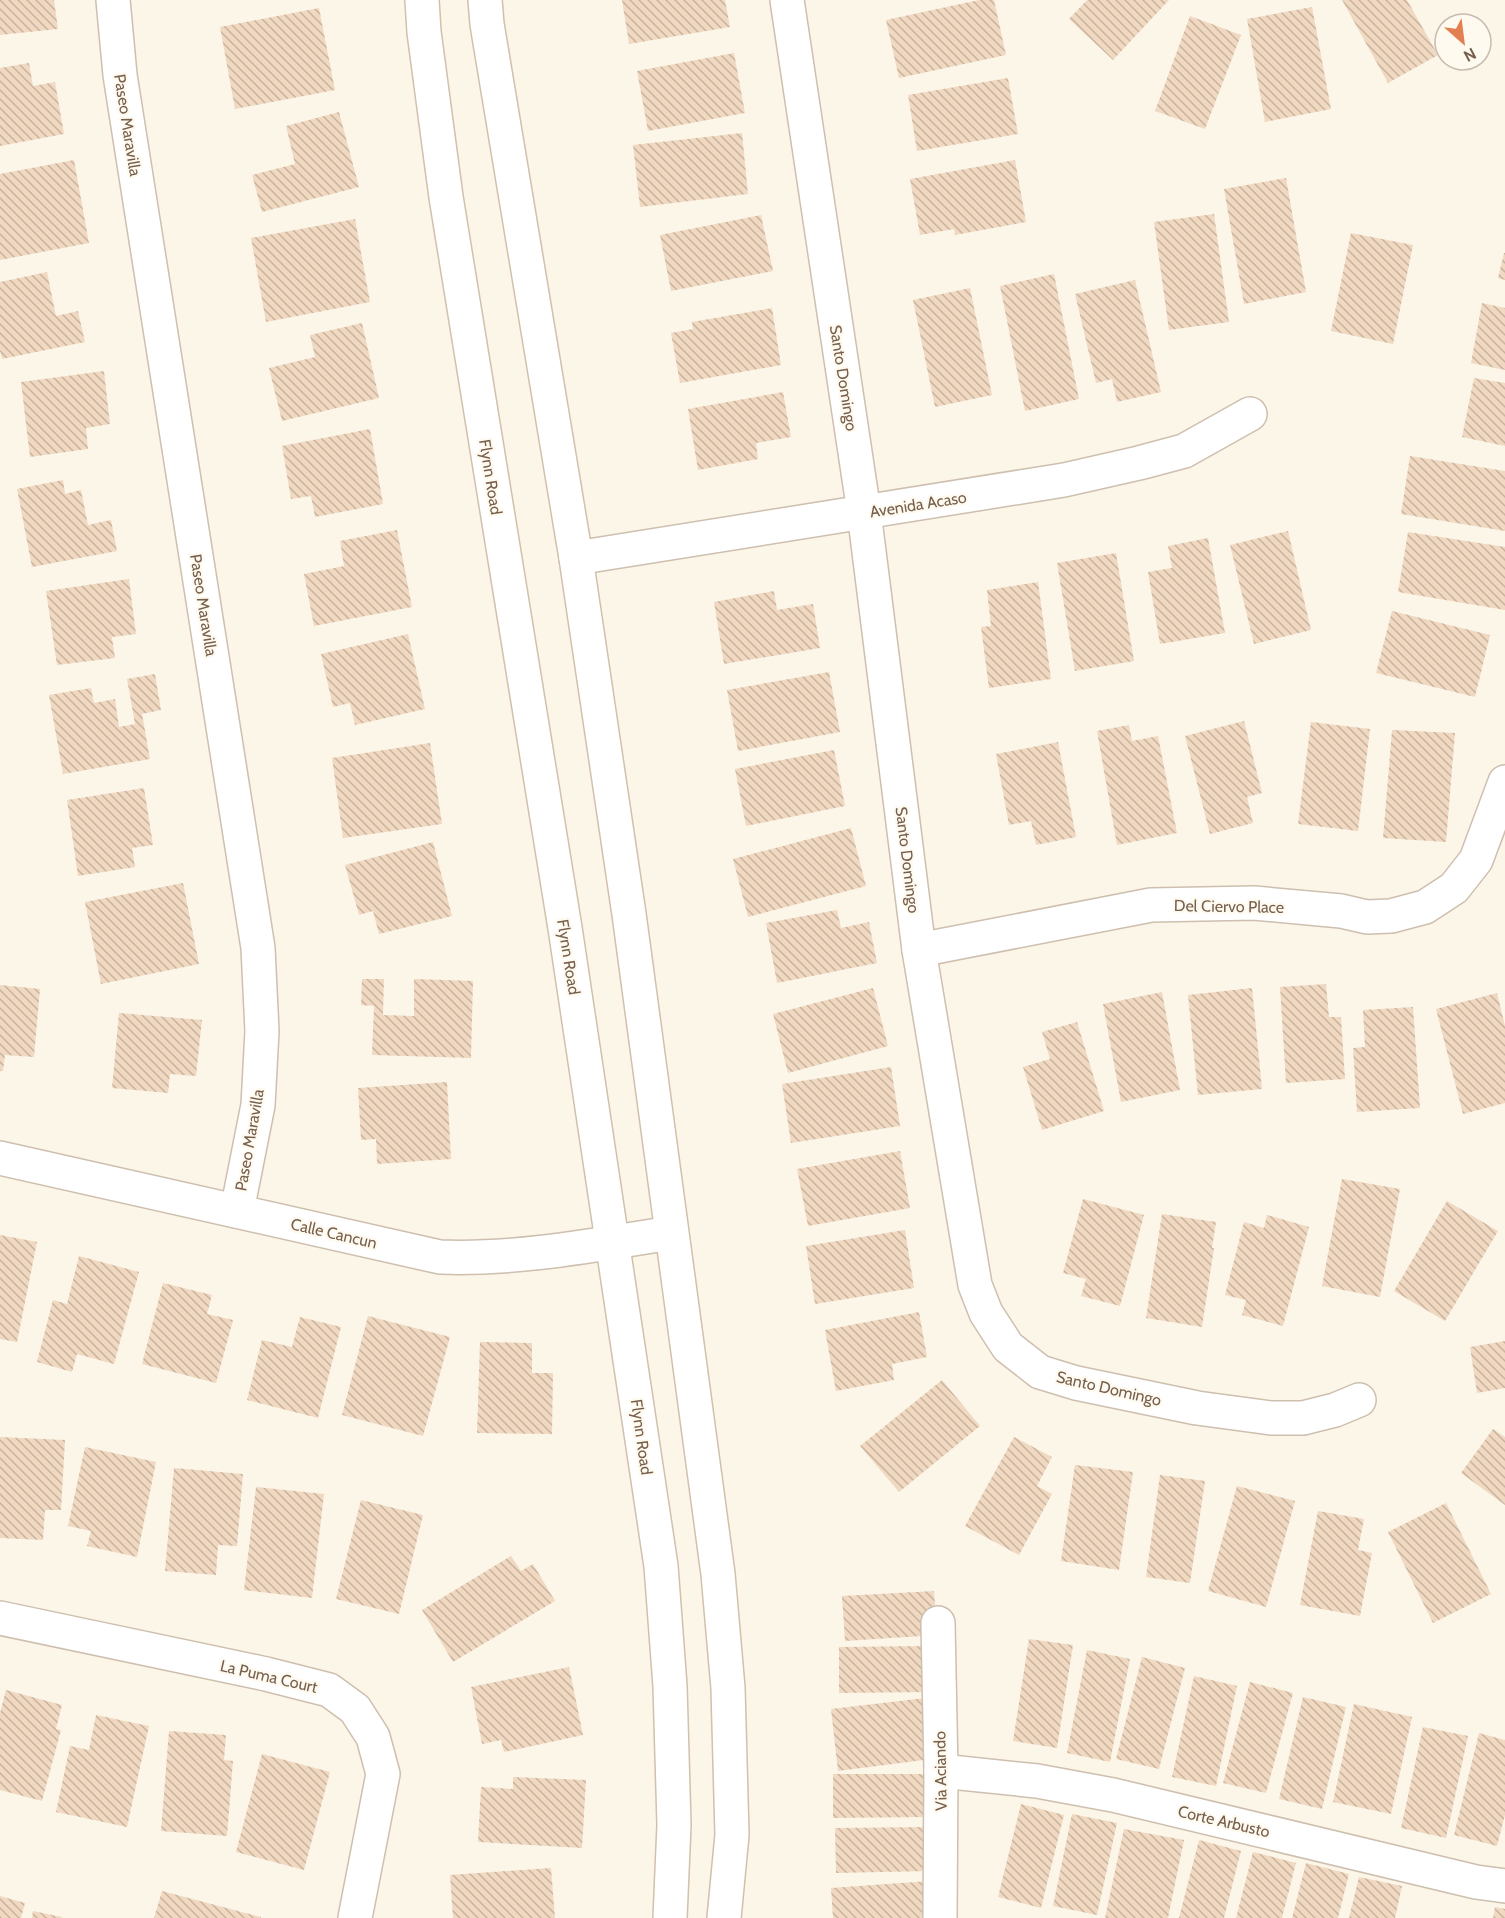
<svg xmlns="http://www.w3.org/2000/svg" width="1505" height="1918" font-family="Cabin,sans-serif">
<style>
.building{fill:url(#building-back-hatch)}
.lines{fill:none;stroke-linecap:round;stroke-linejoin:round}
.street-casing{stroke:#cebfaf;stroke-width:36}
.secondary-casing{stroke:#d1c0ac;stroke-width:36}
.street{stroke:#fff;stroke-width:33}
.secondary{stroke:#fff;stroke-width:33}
.labels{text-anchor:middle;stroke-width:4.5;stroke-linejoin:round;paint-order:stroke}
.street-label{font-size:16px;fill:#765f4d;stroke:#fffaef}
</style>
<defs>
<pattern id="building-back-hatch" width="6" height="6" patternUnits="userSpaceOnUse" patternTransform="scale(1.5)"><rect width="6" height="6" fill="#f1d9c1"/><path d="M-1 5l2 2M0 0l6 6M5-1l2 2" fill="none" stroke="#c8b39f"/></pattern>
</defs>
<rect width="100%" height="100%" fill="#fcf6e9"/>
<!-- building -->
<g class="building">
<polygon points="0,0 54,0 58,29 0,35"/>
<polygon points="622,0 725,0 730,27 629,44"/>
<polygon points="979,0 994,0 1006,55 899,78 886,20"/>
<polygon points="1087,0 1169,0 1113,60 1069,19"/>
<polygon points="1342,0 1407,0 1438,55 1388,83"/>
<polygon points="1312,7 1331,109 1265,122 1247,19"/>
<polygon points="319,8 335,90 235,109 220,27"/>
<polygon points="1190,16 1241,35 1205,129 1155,111"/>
<polygon points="734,53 745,113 648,131 637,71"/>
<polygon points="29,63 33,86 55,82 64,134 0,146 0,68"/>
<polygon points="1008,78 1018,134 917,151 908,95"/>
<polygon points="339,112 359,187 262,212 252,175 295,164 286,126"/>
<polygon points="742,133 748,194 640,207 633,145"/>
<polygon points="74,160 89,243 0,260 0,174"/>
<polygon points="1015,160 1026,222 955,235 954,229 920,235 910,179"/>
<polygon points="1286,178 1306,292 1244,304 1224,189"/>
<polygon points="1214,214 1229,322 1169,330 1154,222"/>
<polygon points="761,215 773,271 671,291 660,235"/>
<polygon points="355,219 370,302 266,322 251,238"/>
<polygon points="1351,233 1413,245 1393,344 1331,331"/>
<polygon points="1504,253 1505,253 1505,280 1498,278"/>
<polygon points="47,272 56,316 78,311 85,342 2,359 0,351 0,282"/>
<polygon points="1054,274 1079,399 1025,411 1000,286"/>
<polygon points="1135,280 1161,392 1117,402 1112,379 1096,383 1075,294"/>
<polygon points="970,288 992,395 935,407 913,300"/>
<polygon points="1482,303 1505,308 1505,370 1471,363"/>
<polygon points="772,308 781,365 680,383 671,333 693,329 692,322"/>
<polygon points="362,323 379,398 282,421 269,368 315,357 310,335"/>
<polygon points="104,371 110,424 86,428 88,449 30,457 21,382"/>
<polygon points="1474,378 1505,383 1505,446 1462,437"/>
<polygon points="783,392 791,437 756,443 758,459 698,470 688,409"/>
<polygon points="370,429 383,504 315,517 311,496 291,499 282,446"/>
<polygon points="1410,456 1505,471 1505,531 1401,514"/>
<polygon points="63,480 65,494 81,490 88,525 111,520 117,551 32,567 17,489"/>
<polygon points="397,530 412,607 314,626 304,574 344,566 340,541"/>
<polygon points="1288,531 1311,630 1254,644 1230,545"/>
<polygon points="1408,532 1505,547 1505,610 1398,592"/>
<polygon points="1208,538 1225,633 1160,644 1148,572 1172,568 1168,546"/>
<polygon points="1116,553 1134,661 1075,671 1057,563"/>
<polygon points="129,579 136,634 112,637 115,658 57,665 46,591"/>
<polygon points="1038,582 1051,679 989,688 981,627 991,626 987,590"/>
<polygon points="774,591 777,610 813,604 820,648 724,664 714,602"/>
<polygon points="1392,611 1490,635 1475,697 1376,673"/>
<polygon points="408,634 425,709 355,725 350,703 333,707 321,654"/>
<polygon points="829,672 840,732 738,751 727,690"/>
<polygon points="155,674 161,710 142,714 150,759 63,774 49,695 91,688 94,703 115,699 119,727 135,724 127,679"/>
<polygon points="1244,721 1262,793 1247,797 1253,823 1210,834 1185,736"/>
<polygon points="1311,722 1370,729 1358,831 1298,824"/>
<polygon points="1129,725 1132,741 1158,736 1177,833 1117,845 1097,731"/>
<polygon points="1392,730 1455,733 1446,842 1383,838"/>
<polygon points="1058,742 1076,837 1036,845 1031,821 1009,825 996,754"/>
<polygon points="430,743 442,824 343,838 332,758"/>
<polygon points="834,750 845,806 746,826 735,769"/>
<polygon points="144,788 153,845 132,848 135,867 78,876 67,800"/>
<polygon points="851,828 866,886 748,917 733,859"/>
<polygon points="433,842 452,916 379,934 373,911 359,915 345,865"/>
<polygon points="183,883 199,964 101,984 85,902"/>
<polygon points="837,910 841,928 869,922 877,963 777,983 766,923"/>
<polygon points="362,979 384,979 383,1015 414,1016 414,979 473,981 471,1058 372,1055 374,1006 361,1005"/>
<polygon points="1326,984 1329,1017 1341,1017 1345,1079 1286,1083 1280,987"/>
<polygon points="0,985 40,989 34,1057 5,1055 3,1071 0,1071"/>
<polygon points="873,988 888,1046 788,1073 773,1014"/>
<polygon points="1252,988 1262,1089 1198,1095 1188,995"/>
<polygon points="1162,992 1180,1090 1121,1102 1103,1004"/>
<polygon points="1497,993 1505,1026 1505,1103 1463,1114 1436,1009"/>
<polygon points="1413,1007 1420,1108 1357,1112 1353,1048 1365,1047 1363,1010"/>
<polygon points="119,1013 202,1020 196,1076 170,1074 168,1093 112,1088"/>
<polygon points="1077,1022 1104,1111 1042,1130 1023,1067 1050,1059 1042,1032"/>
<polygon points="891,1067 900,1126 791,1143 782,1084"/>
<polygon points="447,1082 451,1159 377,1164 376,1139 361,1140 358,1088"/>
<polygon points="900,1151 910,1208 808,1226 797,1169"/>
<polygon points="1342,1179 1400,1189 1380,1297 1322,1286"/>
<polygon points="1083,1199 1144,1215 1120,1306 1081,1296 1086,1279 1063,1273"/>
<polygon points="1447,1201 1498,1231 1445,1321 1394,1291"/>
<polygon points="1162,1214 1216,1222 1212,1248 1214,1248 1202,1327 1146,1318"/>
<polygon points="1267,1215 1309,1227 1283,1326 1242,1315 1246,1300 1225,1295 1244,1222 1264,1228"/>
<polygon points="905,1230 914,1288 815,1304 806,1246"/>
<polygon points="0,1235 37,1242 17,1342 0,1339"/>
<polygon points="79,1256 139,1272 114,1364 77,1354 72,1372 37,1362 53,1300 67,1304"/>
<polygon points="163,1283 212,1295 207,1314 233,1320 216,1383 142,1364"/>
<polygon points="919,1312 927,1357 892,1364 894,1380 836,1391 825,1330"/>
<polygon points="368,1316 450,1337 423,1436 342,1415"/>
<polygon points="300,1317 341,1327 318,1418 247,1400 262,1340 292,1347"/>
<polygon points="1505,1341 1505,1388 1477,1393 1470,1347"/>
<polygon points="480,1342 532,1343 532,1373 553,1373 552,1434 477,1433"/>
<polygon points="942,1380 980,1426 899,1492 860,1446"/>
<polygon points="1493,1429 1505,1437 1505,1505 1461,1473"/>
<polygon points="0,1437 65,1440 61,1510 45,1510 43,1540 0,1538"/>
<polygon points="1014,1437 1052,1457 1037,1486 1052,1494 1019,1555 965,1526"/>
<polygon points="85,1447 156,1462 137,1557 87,1546 91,1531 68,1526"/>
<polygon points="1075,1465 1133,1472 1119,1570 1061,1561"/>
<polygon points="174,1468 243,1474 237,1546 218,1545 216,1575 165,1571"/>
<polygon points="1160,1475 1205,1481 1190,1583 1146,1577"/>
<polygon points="1237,1486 1295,1501 1266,1607 1208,1591"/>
<polygon points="256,1487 324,1494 312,1598 244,1590"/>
<polygon points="361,1500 423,1515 399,1614 336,1599"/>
<polygon points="1446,1503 1491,1594 1433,1623 1388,1532"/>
<polygon points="1318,1511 1364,1519 1358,1550 1372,1553 1360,1616 1300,1605"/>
<polygon points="511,1556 521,1571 533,1564 555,1601 453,1662 422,1610"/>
<polygon points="934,1591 937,1635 845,1641 842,1596"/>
<polygon points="1029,1639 1073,1645 1057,1748 1013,1741"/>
<polygon points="928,1646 928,1692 839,1693 839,1647"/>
<polygon points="1087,1650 1130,1659 1110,1762 1067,1753"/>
<polygon points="1142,1657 1185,1668 1159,1769 1116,1759"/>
<polygon points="569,1667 583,1735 504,1752 501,1740 482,1744 471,1687"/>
<polygon points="1194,1676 1237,1686 1216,1786 1172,1777"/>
<polygon points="1250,1682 1293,1693 1266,1793 1223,1783"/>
<polygon points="6,1690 62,1705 56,1729 61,1730 42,1801 0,1790 0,1713"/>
<polygon points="1303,1697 1346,1707 1322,1809 1279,1799"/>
<polygon points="925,1698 932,1759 838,1771 831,1709"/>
<polygon points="1354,1704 1412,1717 1391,1814 1333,1802"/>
<polygon points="96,1715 149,1726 127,1827 56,1812 70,1746 89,1750"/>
<polygon points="1423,1727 1468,1736 1446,1838 1401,1828"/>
<polygon points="169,1731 226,1735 224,1760 233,1761 227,1836 161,1831"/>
<polygon points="1479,1733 1505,1740 1505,1815 1497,1846 1454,1835"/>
<polygon points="262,1754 330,1772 304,1870 236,1852"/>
<polygon points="833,1774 930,1774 930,1817 833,1818"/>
<polygon points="513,1777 586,1780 582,1848 478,1842 481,1787 513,1789"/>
<polygon points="1021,1804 1064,1815 1041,1908 998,1897"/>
<polygon points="1072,1814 1117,1823 1097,1915 1053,1906"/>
<polygon points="930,1827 930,1871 836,1873 835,1828"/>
<polygon points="1124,1829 1184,1840 1168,1918 1105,1918"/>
<polygon points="1199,1840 1241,1851 1224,1918 1179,1918"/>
<polygon points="1253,1852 1296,1863 1282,1918 1236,1918"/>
<polygon points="1306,1863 1349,1874 1338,1918 1292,1918"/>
<polygon points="551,1868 555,1918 453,1918 450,1875"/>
<polygon points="1359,1877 1402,1886 1395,1918 1349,1918"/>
<polygon points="929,1881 931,1918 833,1918 831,1888"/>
<polygon points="162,1891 261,1917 261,1918 154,1918"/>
<polygon points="0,1896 25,1903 21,1918 0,1918"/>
<polygon points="1495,1907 1505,1909 1505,1918 1493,1918"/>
<polygon points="33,1911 62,1917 61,1918 32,1918"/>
</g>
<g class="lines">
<!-- street casing -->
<g class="street-casing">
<g id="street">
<polyline points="113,0 120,75 258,948 262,1031 258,1105 237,1211"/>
<polyline points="787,0 864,512 919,950 975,1285 986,1313 1008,1347 1040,1372 1076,1383 1197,1408 1271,1418 1303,1418 1335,1410 1359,1400"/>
<polyline points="576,558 1064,480 1139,463 1184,451 1250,414"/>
<polyline points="919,950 1151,905 1254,903 1341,911 1367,917 1391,916 1425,907 1454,888 1476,860 1505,782"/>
<path d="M0 1158 440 1257C517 1260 595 1245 671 1233"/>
<polyline points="0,1618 266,1674 329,1690 355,1709 373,1737 383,1774 355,1918"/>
<polyline points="938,1623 941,1771 940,1918"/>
<polyline points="941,1771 1037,1781 1113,1795 1476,1882 1505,1886"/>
</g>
</g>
<!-- secondary casing -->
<g class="secondary-casing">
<g id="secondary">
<polyline points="422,0 424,32 446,197 565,928 661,1566 670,1686 674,1825 670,1918"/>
<polyline points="485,0 487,24 576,558 629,914 718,1574 728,1688 732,1835 724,1918"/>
</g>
</g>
<!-- street -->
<use href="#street" class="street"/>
<!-- secondary -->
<use href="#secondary" class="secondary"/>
</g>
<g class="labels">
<!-- street labels -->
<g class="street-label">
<text transform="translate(128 125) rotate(81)" y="6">Paseo Maravilla</text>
<text transform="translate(844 378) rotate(81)" y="6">Santo Domingo</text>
<text transform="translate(491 477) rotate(81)" y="6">Flynn Road</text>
<text transform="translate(918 504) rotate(-9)" y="6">Avenida Acaso</text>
<text transform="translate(204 605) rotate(81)" y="6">Paseo Maravilla</text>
<text transform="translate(908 860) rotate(83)" y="6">Santo Domingo</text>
<text transform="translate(1229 906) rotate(1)" y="6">Del Ciervo Place</text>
<text transform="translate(569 957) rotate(81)" y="6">Flynn Road</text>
<text transform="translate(249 1140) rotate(-80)" y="6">Paseo Maravilla</text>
<text transform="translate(334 1233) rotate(13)" y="6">Calle Cancun</text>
<text transform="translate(1109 1388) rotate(13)" y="6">Santo Domingo</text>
<text transform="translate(642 1437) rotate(82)" y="6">Flynn Road</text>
<text transform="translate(269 1676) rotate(13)" y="6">La Puma Court</text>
<text transform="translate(940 1771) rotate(-91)" y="6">Via Aciando</text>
<text transform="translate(1224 1821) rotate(13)" y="6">Corte Arbusto</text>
</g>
</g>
<!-- north arrow -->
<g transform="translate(1463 42) rotate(152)"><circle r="28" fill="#fffaef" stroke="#c8bcae" stroke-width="1.5"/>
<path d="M0-4.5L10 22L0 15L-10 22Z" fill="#e28052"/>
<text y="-9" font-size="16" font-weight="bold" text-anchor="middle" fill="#765f4d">N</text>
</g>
</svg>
